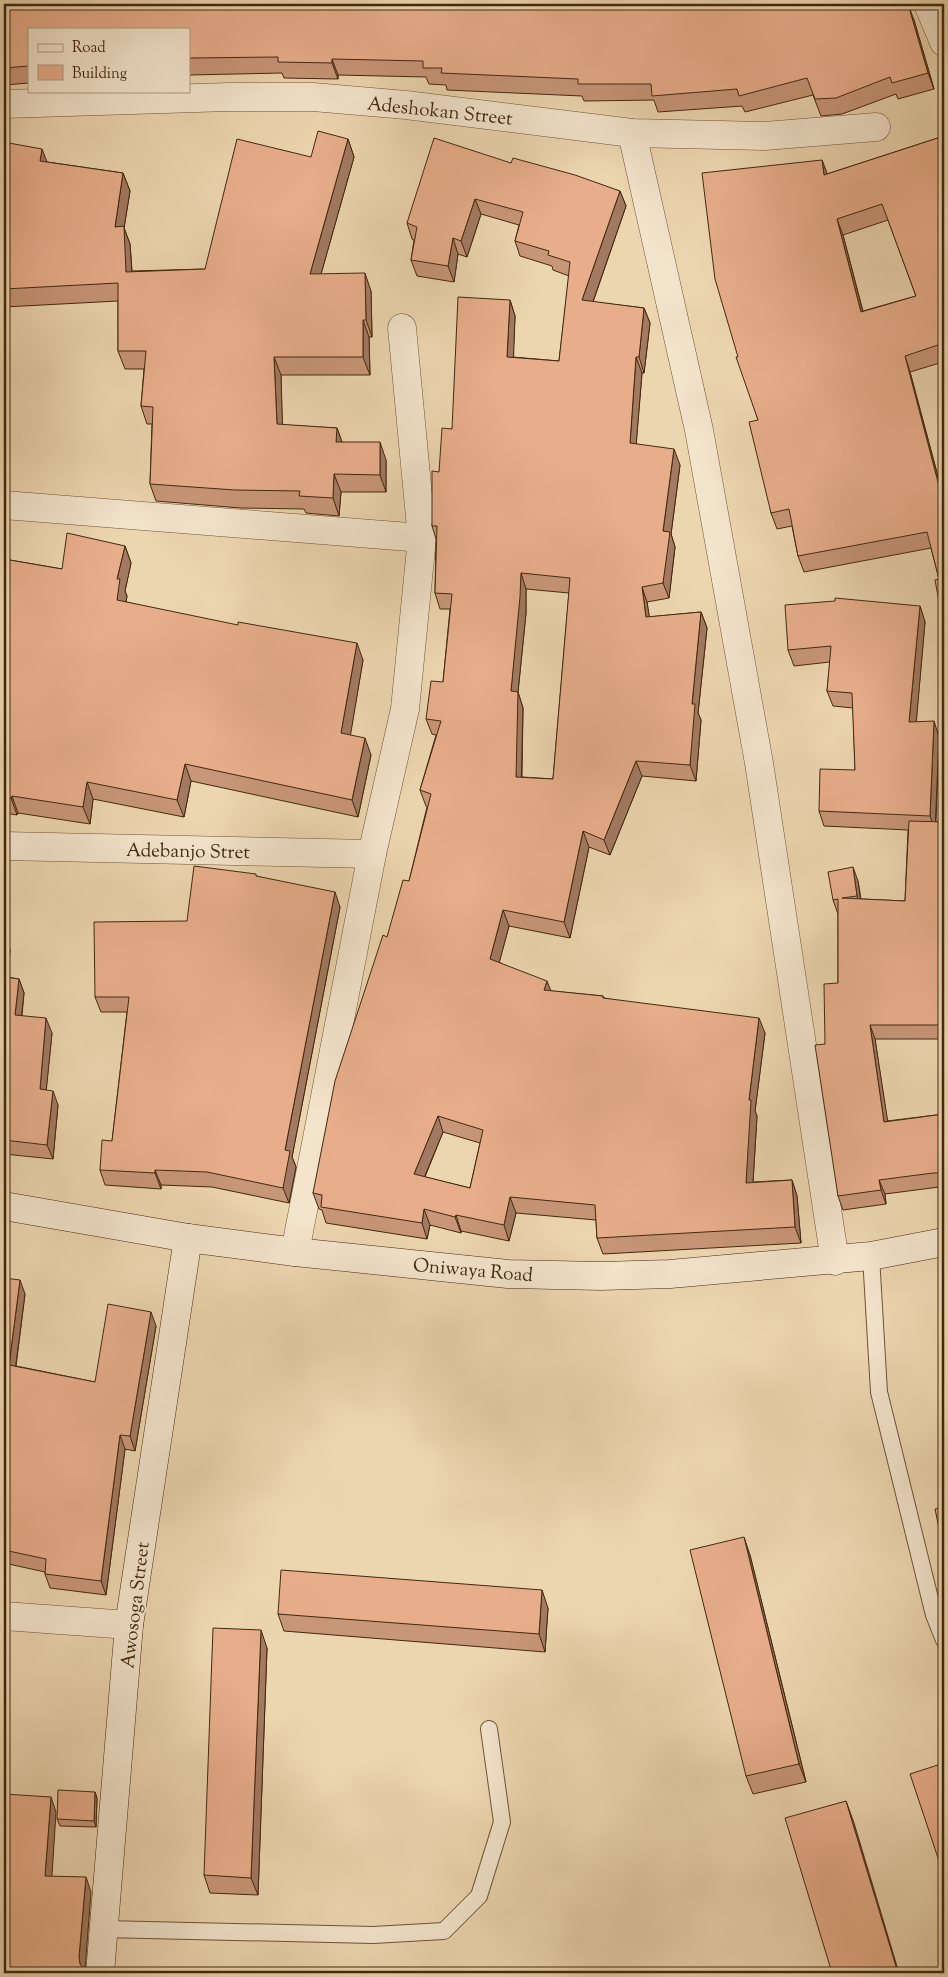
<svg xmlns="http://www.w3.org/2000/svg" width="948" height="1977" font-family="'Sorts Mill Goudy',serif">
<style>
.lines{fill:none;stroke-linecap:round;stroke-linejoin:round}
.lane-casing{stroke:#6c5436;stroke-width:18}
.street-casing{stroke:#6c5436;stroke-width:29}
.secondary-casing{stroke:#42280e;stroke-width:29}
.lane{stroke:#f3e4cc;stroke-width:16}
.street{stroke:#f3e4cc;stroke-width:28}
.secondary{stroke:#f3e4cc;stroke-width:28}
.wall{fill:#c89678;stroke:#42280e;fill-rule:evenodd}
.shaded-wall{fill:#a27a62;stroke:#42280e}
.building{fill:#e8ae8c;stroke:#42280e;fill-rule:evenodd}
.labels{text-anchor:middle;stroke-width:4;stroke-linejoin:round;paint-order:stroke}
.street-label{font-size:19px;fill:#42280e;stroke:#f3e4cc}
</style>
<rect width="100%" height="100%" fill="#ecd6b0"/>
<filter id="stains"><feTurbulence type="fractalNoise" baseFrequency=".004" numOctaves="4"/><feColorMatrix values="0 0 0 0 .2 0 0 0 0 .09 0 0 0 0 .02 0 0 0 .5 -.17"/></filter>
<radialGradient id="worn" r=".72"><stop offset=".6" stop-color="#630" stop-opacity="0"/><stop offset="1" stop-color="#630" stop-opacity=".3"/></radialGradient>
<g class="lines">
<!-- lane casing -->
<g class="lane-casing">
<g id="lane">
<polyline points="871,1256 879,1392 934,1615 944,1640"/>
<polyline points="103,1929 373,1935 444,1931 479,1896 502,1822 489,1729"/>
</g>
</g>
<!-- street casing -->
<g class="street-casing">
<g id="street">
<polyline points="928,4 944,42"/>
<polyline points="4,104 229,97 313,97 406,105 632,133 765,136 876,127"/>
<polyline points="632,133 699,430 759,763 835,1261"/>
<polyline points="4,505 422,538"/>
<polyline points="4,846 372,854"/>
<polyline points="295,1252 372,854 405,709 422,538 402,328"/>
<polyline points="4,1616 129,1625"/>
</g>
</g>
<!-- secondary casing -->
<g class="secondary-casing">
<g id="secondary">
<polyline points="4,1206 188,1238 295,1252 508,1274 601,1276 670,1274 871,1256 944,1242"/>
<polyline points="100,1973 129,1625 188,1238"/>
</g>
</g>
<!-- lane -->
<use href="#lane" class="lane"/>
<!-- street -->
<use href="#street" class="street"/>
<!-- secondary -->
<use href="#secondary" class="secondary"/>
</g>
<!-- wall -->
<g class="wall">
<polygon points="4,4 903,4 914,20 934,89 898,99 896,94 842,114 821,116 813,95 745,112 742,106 658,112 654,100 584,101 582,96 447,90 446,85 429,84 426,77 338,75 338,79 284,78 282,73 189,75 189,29 29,29 29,83 4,85"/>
<path d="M944 136 943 362 910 372 944 499V622L939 579 931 548 804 572 798 556 792 526 777 529 771 513 758 420 738 357 822 160 827 174ZM888 220 916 296 863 311 843 235Z"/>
<polygon points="348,139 354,157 321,274 371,291 372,337 369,337 370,375 281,375 282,425 337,428 342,442 386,460 386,492 341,492 339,516 306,513 304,509 241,508 156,501 150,484 152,424 147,424 141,406 144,369 125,369 118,351 118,301 4,307 4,171 47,162 123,173 130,191 124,228 130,244 132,271 205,269 311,157"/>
<path d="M511 163 620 191 626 206 593 302 644 308 650 323 644 373H642L636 444 680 465 671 534 675 547 669 598 647 602 649 617 701 612 707 628 698 713 701 720 696 781 642 776 610 855 589 847 570 938 509 926 499 962 551 991 603 996 604 998 765 1033 755 1111 757 1116 753 1182 792 1180 797 1196 801 1243 603 1254 597 1238 596 1220 516 1213 509 1241 461 1231V1233L430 1225 427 1239 326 1223 322 1210 319 1209 313 1193 387 937 409 881 427 807 426 806 420 790 436 735 432 734 426 719 443 682 450 609H440L435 593 436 539 432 526 439 472 452 429 510 300 515 316 513 357 559 361 569 276 553 270 552 266 520 256 515 241 519 225 481 214 467 257 458 254 454 282 417 276 411 260 414 240 412 239 407 223ZM526 589 569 593 553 779 522 777 523 708 518 692 526 613ZM443 1132 480 1143 470 1188 425 1177Z"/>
<polygon points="125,546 131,563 125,591 127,596 126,602 363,660 350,735 371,755 358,817 191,781 184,817 93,799 90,824 18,813 17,815 4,813 4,559 62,569"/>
<polygon points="920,606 925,622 916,722 939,737 936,822 944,822 944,1039 875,1039 887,1121 944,1114 944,1187 939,1187 885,1194 886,1204 843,1210 838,1196 825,1044 838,983 838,914 833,900 858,881 861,899 905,901 908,830 824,826 819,811 855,770 853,708 833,706 827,691 830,662 794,666 788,650"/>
<polygon points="257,876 340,907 292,1157 296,1167 289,1203 212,1187 161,1185 161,1189 105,1185 100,1170 112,1141 127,1012 101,1012 95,997 187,921"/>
<polygon points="4,904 7,912 5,937 10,950 7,977 19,979 24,993 22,1016 52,1033 46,1090 58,1105 53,1159 4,1154"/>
<polygon points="4,1278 25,1294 16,1366 95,1382 156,1326 135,1451 125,1449 106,1595 50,1588 45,1574 45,1572 4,1563"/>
<polygon points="750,1555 806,1782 753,1794 746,1776"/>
<polygon points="548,1608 545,1652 284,1631 278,1614"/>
<polygon points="267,1648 258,1895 210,1893 204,1875"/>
<polygon points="95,1792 97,1798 96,1827 60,1826 57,1819"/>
</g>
<!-- shaded-wall -->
<g class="shaded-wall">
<polygon points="908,4 914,20 934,89 928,73"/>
<polygon points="332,59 338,75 338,79 332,63"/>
<polygon points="348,139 354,157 316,292 310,274"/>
<polygon points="42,149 49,167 40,161"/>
<polygon points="822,160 828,176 824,175"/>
<polygon points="123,173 130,191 124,228 130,244 133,289 126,272 115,227"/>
<polygon points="620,191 626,206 588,316 582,300"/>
<polygon points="475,199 481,214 467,257 461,241"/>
<polygon points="837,219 843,235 867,328 861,312"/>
<polygon points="453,238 458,254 454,282 448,266"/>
<polygon points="365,273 371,291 372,337 366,320"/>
<polygon points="510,300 515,316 513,373 507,357"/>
<polygon points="644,308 650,323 644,373 639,357"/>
<polygon points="363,320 369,337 370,375 363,357"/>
<polygon points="905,356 910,372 944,499 944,505"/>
<polygon points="274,357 281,375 283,442 277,424"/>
<polygon points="636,357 642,373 635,459 630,443"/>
<polygon points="337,428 343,445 336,442"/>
<polygon points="380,442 386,460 386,492 380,475"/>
<polygon points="674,449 680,465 671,534 675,547 669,598 663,583 663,531"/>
<polygon points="334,474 341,492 339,516 333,498"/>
<polygon points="125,546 131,563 125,591 127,596 123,617 117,600 117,579"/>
<polygon points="521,573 526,589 526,613 518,692 523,708 521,793 516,777 511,691"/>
<polygon points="642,587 647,602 652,633 646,617"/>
<polygon points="920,606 925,622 915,737 909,722"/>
<polygon points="701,612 707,628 698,713 701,720 696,781 690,765 692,704"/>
<polygon points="357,643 363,660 348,750 341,733"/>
<polygon points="934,721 939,737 935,831 930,816"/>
<polygon points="365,738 371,755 358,817 352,800"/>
<polygon points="636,761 642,776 610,855 604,840"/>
<polygon points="185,764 191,781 184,817 177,800"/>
<polygon points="87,782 93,799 90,824 83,807"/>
<polygon points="12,796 18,813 17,815 11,798"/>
<polygon points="583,831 589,847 570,938 564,922"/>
<polygon points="853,867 858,881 862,910 857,896"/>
<polygon points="335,892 340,907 292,1157 296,1167 289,1203 283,1188 285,1150"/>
<polygon points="4,904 7,912 5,937 10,950 6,991 4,985"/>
<polygon points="503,910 509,926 496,975 490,959"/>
<polygon points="19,979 24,993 20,1029 15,1015"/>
<polygon points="547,981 553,996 544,990"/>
<polygon points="46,1018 52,1033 45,1103 40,1089"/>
<polygon points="759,1018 765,1033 755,1111 757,1116 752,1198 746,1183 749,1100"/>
<polygon points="870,1025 875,1039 890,1136 884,1122"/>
<polygon points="53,1091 58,1105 53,1159 47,1145"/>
<polygon points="438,1116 443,1132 419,1190 414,1174"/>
<polygon points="155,1170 161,1185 161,1189 155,1173"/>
<polygon points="792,1180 797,1196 801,1243 795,1227"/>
<polygon points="879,1180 885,1194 886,1204 881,1190"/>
<polygon points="510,1197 516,1213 509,1241 504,1225"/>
<polygon points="424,1209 430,1225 427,1239 422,1223"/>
<polygon points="456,1215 461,1231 461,1233 455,1217"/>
<polygon points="20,1280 25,1294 14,1379 9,1365"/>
<polygon points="151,1312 156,1326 135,1451 130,1436"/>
<polygon points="120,1435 125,1449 106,1595 101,1581"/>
<polygon points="744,1537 750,1555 806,1782 799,1764"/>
<polygon points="542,1590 548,1608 545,1652 539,1634"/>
<polygon points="261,1630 267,1648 258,1895 251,1878"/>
<polygon points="95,1792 97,1798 96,1827 94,1821"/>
<polygon points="51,1797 56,1812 51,1891 45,1876"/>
<polygon points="846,1801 854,1823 899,1973 898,1973"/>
<polygon points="86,1877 91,1892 85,1970 86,1973 84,1973 80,1964 79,1957"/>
</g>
<!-- building -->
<g class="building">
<polygon points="4,4 902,4 902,5 908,4 928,73 892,83 890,77 836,98 815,99 807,78 739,96 737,89 652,96 651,84 578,84 578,79 441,73 442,68 423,68 423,61 332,59 332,63 278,62 278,57 189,58 189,29 29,29 29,66 4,68"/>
<polygon points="318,131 348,139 310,274 365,273 366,320 363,320 363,357 274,357 277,424 337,428 336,442 380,442 380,475 334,474 333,498 299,496 300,491 235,490 150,484 153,407 141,406 146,351 118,351 118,283 4,289 4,171 9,143 42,149 40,161 123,173 115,227 124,226 126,272 205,269 237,139 311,157"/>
<path d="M944 136V364L938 345 905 356 944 505V622L940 607 935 580 939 579 927 532 798 556 789 509 771 513 749 422 758 420 736 357H738L715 279 702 173 822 160 824 175ZM882 204 916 296 861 312 837 219Z"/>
<path d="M434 138 511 163 513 158 575 175 620 191 582 300 644 308 639 357H636L630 443 674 449 663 531 670 532 663 583 642 587 646 617 701 612 692 704H695L690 765 636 761 604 840 583 831 564 922 503 910 490 959 547 981 544 990 603 996V998L759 1018 749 1100H751L746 1183 792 1180 795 1227 597 1238 595 1205 510 1197 504 1225 456 1215 455 1217 424 1209 422 1223 321 1207 322 1195 313 1193 335 1081 383 935 387 937 403 880 409 881 431 794 420 790 441 721 426 719 431 681 443 682 452 594 435 593 437 526H432V471L439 472 442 428 452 429 458 297 510 300 507 357 559 361 570 262 548 255 549 251 515 241 523 212 475 199 461 241 453 238 448 266 411 260 417 227 407 223ZM521 573 570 578 553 779 516 777 518 692 511 691 520 597ZM438 1116 483 1130 470 1188 414 1174Z"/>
<polygon points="67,533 125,546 117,579 120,579 117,600 238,625 238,622 357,643 341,733 365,738 352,800 185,764 177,800 87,782 83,807 12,796 11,798 4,797 4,559 62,569"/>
<polygon points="835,598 920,606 909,722 934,721 930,816 819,811 820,769 855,770 852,693 827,691 831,646 788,650 785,605 835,601"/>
<polygon points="909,821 944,822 944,1025 870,1025 884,1122 944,1114 944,1173 933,1173 879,1180 881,1190 838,1196 815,1045 825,1044 824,984 838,983 838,899 833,900 828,872 853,867 857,896 842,898 905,901"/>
<polygon points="194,866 256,874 256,876 335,892 285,1150 290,1151 283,1188 207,1172 155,1170 155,1173 100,1170 102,1140 112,1141 129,997 95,997 94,922 187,921"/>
<polygon points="4,977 19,979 15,1015 46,1018 40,1089 53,1091 47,1145 4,1140"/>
<polygon points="4,1278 20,1280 9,1365 95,1382 108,1304 151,1312 130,1436 120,1435 101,1581 45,1574 46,1559 4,1550"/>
<polygon points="944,1507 944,1552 935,1509"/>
<polygon points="744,1537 799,1764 746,1776 690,1550"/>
<polygon points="281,1570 542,1590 539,1634 278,1614"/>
<polygon points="213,1628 261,1630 251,1878 204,1875"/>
<polygon points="944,1763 944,1876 910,1774"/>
<polygon points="58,1790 95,1792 94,1821 57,1819"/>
<polygon points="4,1794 51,1797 45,1876 86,1877 79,1957 80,1964 84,1969 84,1973 4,1973"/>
<polygon points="846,1801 898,1973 832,1973 785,1818"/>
<polygon points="944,1915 944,1929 940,1916"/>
</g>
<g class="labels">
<!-- street labels -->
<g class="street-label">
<text transform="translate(440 110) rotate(6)" y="7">Adeshokan Street</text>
<text transform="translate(188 850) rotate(1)" y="7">Adebanjo Stret</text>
<text transform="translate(473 1269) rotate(5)" y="7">Oniwaya Road</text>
<text transform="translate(134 1605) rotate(-83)" y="7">Awosoga Street</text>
</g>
</g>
<!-- margin -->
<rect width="948" height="1977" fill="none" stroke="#ecd6b0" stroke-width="20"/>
<rect x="5" y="5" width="938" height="1967" fill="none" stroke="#42280e" stroke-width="2.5"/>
<rect x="10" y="10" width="928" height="1957" fill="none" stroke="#42280e"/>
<!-- legend -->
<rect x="28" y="28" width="162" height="65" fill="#f3e4cc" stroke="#ac9980"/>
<rect x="38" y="44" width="25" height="8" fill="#f3e4cc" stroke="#ac9980"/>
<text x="72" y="52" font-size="15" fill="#42280e">Road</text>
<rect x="38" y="65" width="25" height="15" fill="#e8ae8c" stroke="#ac9980"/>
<text x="72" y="78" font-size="15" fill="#42280e">Building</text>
<rect width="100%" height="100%" filter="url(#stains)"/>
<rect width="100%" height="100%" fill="url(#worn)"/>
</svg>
